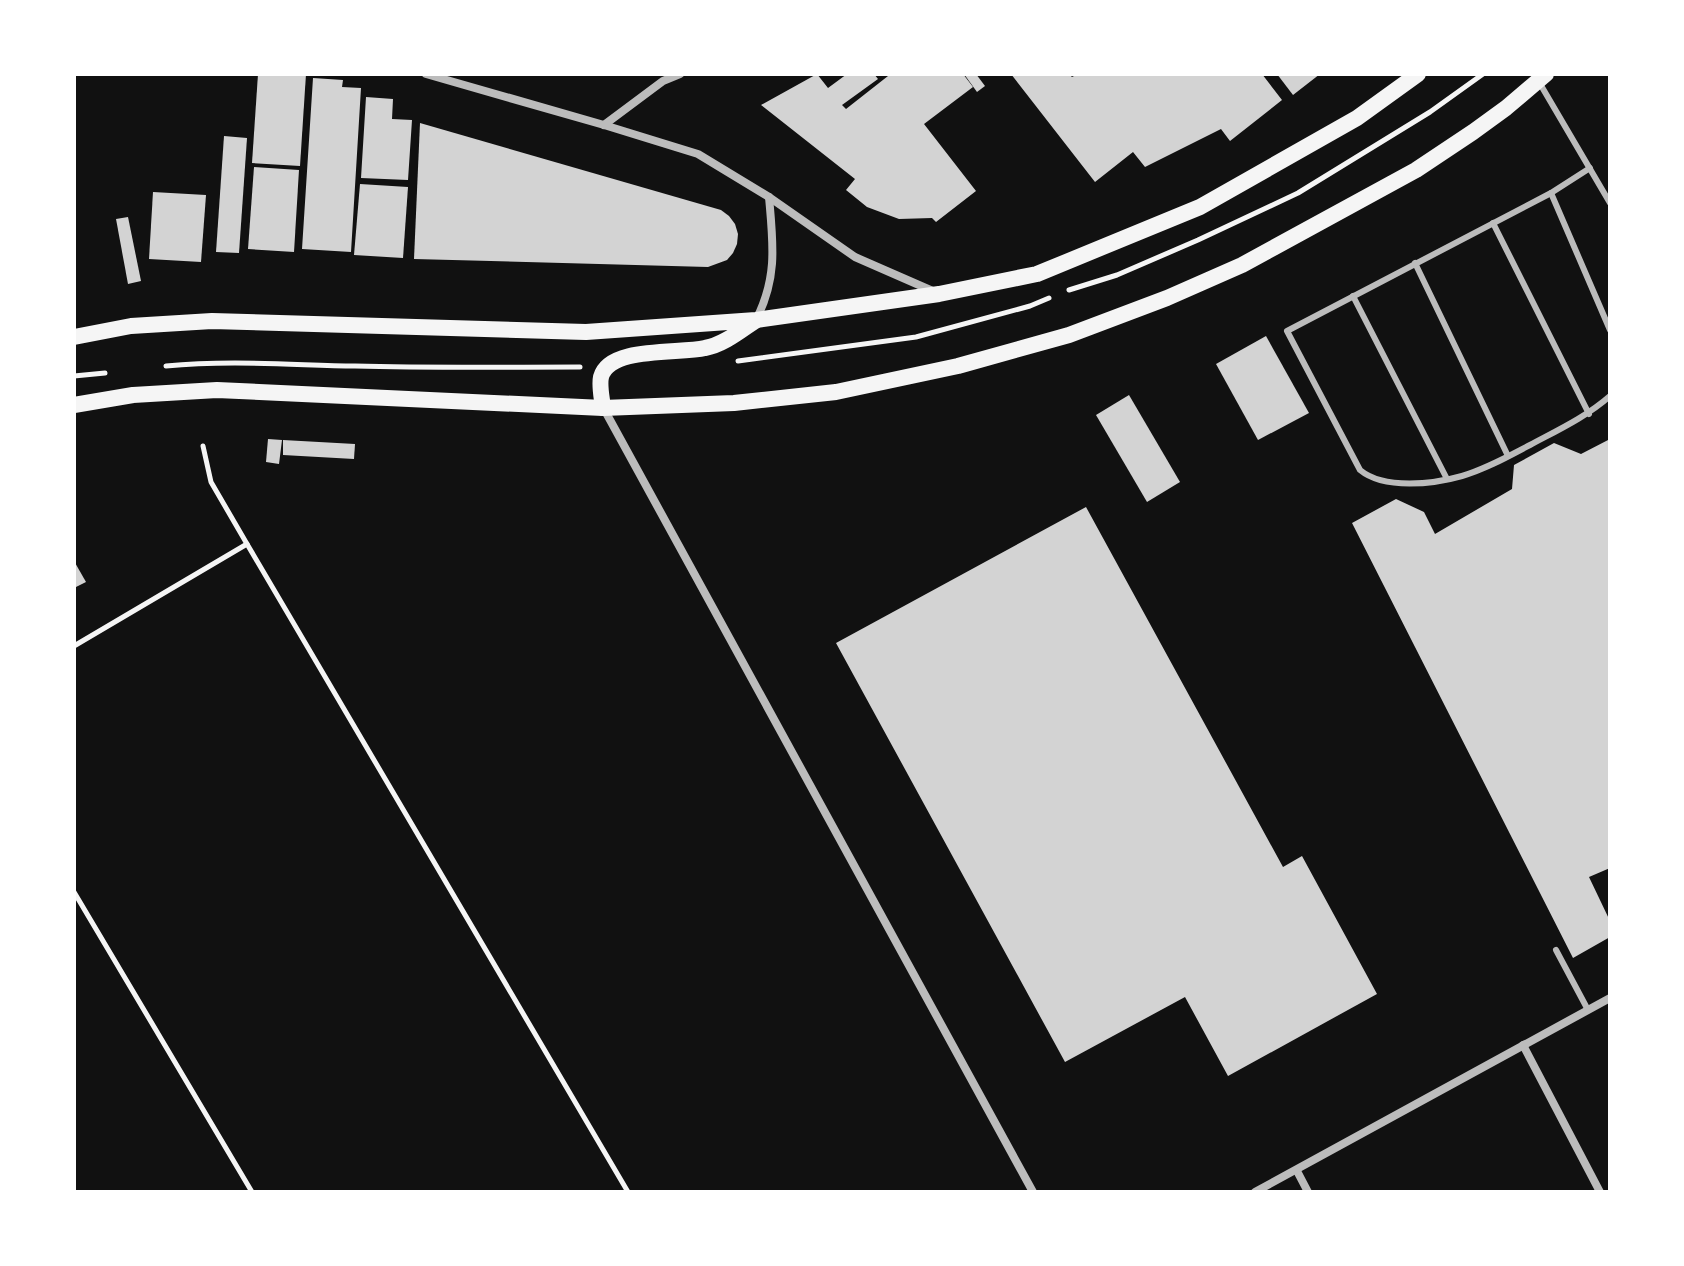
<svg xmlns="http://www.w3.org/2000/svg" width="1684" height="1266" font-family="Helvetica,sans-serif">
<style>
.building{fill:#d3d3d3}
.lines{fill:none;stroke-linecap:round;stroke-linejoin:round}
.path{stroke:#f5f5f5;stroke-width:5}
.service{stroke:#bcbcbc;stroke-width:6}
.minor{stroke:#bcbcbc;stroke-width:8}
.secondary{stroke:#f5f5f5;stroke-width:16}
</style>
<rect width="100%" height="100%" fill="#111"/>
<!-- building -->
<g class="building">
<polygon points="258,74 306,74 300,166 252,163"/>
<polygon points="817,74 828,88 847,74 874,74 878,79 842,105 846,109 888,76 886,74 963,74 973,87 924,124 976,191 936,222 932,218 899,219 867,207 846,190 855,179 761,105"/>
<polygon points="964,74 976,74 985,86 977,92"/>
<polygon points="1011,74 1069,74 1072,77 1074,76 1073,74 1262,74 1282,100 1230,141 1221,129 1145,167 1133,152 1095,182"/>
<polygon points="1277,74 1320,74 1293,95"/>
<polygon points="313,78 343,80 342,87 361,88 351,252 302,249"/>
<polygon points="366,97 393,99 392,119 412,120 408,180 361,178"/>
<polygon points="420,123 721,210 729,216 735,224 738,234 737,244 733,253 727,260 708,267 414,259"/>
<polygon points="224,136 247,138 239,253 216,252"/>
<polygon points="254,167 299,170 294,252 248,249"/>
<polygon points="360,184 408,187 403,258 354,255"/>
<polygon points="153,192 206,195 201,262 149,259"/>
<polygon points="128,217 141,281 128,284 116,219"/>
<polygon points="1266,336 1309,413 1258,440 1216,364"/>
<polygon points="1129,395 1180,482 1147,502 1096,415"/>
<polygon points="268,439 282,440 279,464 266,462"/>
<polygon points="1610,439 1610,868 1589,877 1610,921 1610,937 1573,958 1352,523 1396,499 1424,512 1435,534 1512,489 1514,465 1554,443 1581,454"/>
<polygon points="283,440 355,444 354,459 283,455"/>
<polygon points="1086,507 1283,867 1302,856 1377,994 1228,1076 1185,997 1065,1062 836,643"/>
<polygon points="74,561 86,582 74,588"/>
</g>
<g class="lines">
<!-- path -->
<g class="path">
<polyline points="1069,290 1117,275 1198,240 1298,193 1430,112 1483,74"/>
<polyline points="738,361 916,337 1030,306 1049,298"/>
<path d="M166 366C229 360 292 365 355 366 430 368 505 367 580 367"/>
<polyline points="74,376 105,373"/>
<polyline points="203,446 211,482 247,544"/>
<polyline points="74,646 247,544 628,1192"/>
<polyline points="74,892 252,1192"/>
</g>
<!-- service -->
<g class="service">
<polyline points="1539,82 1610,203"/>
<path d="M1590 168 1551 193 1287 331 1360 470C1384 490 1434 484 1462 476 1486 469 1509 456 1530 445 1558 430 1586 417 1610 396"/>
<polyline points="1551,193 1610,330"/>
<polyline points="1493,223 1589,414"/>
<polyline points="1415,263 1508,456"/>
<polyline points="1353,296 1447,479"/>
<polyline points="1556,950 1588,1010"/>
</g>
<!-- minor -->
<g class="minor">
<polyline points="426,74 604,125 698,154 769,197 855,257 935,292"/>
<polyline points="604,125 663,81 680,74"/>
<path d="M756 320C778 277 773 243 769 197"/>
<polyline points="604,409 1033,1192"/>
<polyline points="1523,1045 1600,1192"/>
<polyline points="1297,1171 1308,1192"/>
<polyline points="1255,1192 1610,998"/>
</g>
<!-- secondary -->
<g class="secondary">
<polyline points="74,337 131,326 212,321 586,332 756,320 939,294 1037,274 1200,207 1357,118 1418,74"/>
<polyline points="74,405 133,395 217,390 603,408 734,403 836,392 958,366 1069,335 1167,298 1242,265 1416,170 1473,132 1506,108 1546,74"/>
<path d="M603 408C602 398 599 386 601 377 609 346 679 354 705 348 723 345 740 331 755 321"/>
</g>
</g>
<!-- border -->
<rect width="1684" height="1266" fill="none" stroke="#ffffff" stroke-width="152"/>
</svg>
